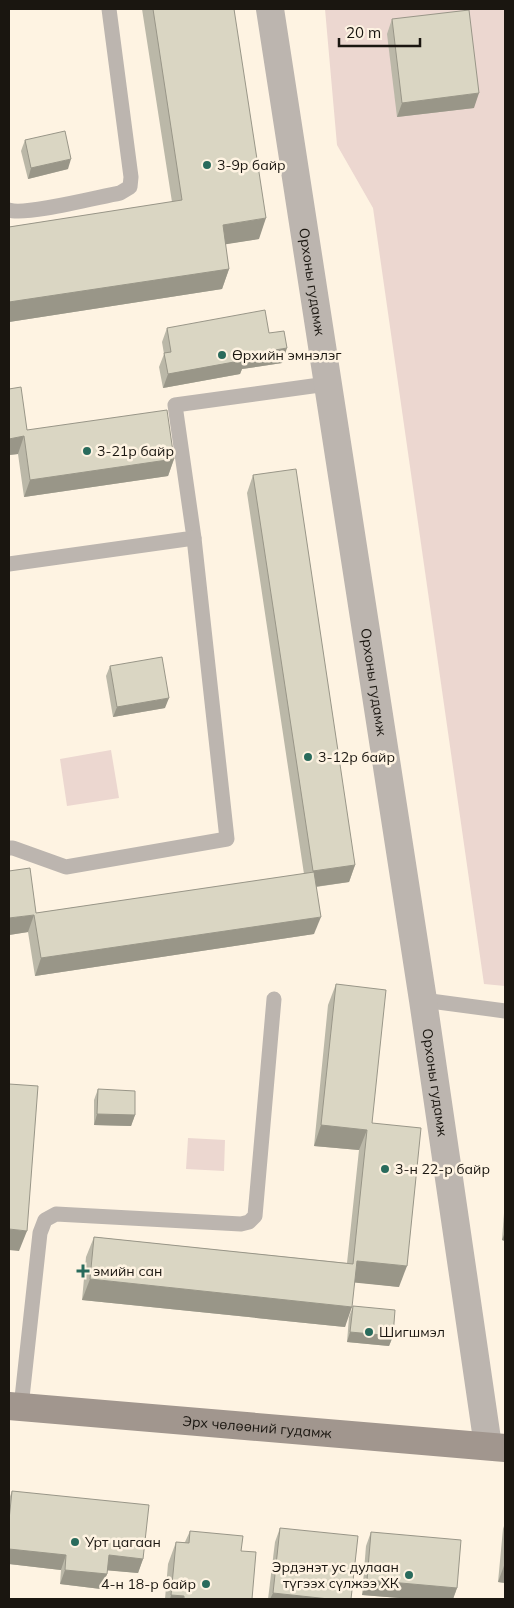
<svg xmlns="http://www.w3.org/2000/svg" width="514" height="1608" font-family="Mulish,sans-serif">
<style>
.green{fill:#ecd7d0}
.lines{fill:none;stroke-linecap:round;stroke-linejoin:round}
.lane{stroke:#bcb5af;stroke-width:15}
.street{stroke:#bcb5af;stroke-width:28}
.secondary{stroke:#a1968e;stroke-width:28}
.wall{fill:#bbb8a8}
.shaded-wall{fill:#999688}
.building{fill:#dad6c3;stroke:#999688}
.poi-dot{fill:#296b5c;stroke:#fef3e2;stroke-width:2}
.labels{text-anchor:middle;stroke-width:5;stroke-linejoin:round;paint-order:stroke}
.poi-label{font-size:14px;fill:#1a1610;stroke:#fef3e2;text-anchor:start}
.street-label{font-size:14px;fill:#1a1610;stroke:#fef3e2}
</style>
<rect width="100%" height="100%" fill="#fef3e2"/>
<!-- green -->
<g class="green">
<polygon points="325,9 505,9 505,986 484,984 373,208 337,145"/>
<polygon points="111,750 119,798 67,806 60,759"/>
<polygon points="188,1138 225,1140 224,1171 186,1169"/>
</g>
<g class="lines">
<!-- lane -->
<g class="lane">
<path d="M9 210C25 216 98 197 120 193L130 187 131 177 109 9"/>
<polyline points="9,564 194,538 175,405 327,384"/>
<polyline points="9,848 13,848 66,867 227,839 194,538"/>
<polyline points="423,1000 505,1011"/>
<polyline points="21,1407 40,1233 45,1220 56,1214 241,1224 249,1222 255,1216 274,999"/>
</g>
<!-- street -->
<path class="street" id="s1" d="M270 9 423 1000 488 1446"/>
<!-- secondary -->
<path class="secondary" id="s2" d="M9 1406 505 1448"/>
</g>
<!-- wall -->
<g class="wall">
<polygon points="142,9 234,9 259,239 225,244 229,269 222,289 9,322 9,227 172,202"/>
<polygon points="392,19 474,108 397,117 387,34"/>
<polygon points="25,140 68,169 28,179 21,151"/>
<polygon points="167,328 269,333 282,363 242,369 240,374 163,388 159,367 164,354 162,342"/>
<polygon points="9,389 27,430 174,459 168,476 24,497 18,454 9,455"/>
<polygon points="253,475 355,865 349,882 316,887 314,934 35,976 28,932 9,935 36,913 304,874 247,493"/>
<polygon points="110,666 165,708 113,717 106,676"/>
<polygon points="336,984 372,1123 399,1287 355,1282 345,1327 82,1300 86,1257 94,1237 347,1263 359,1150 314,1146 328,1005"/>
<polygon points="98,1089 135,1115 131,1126 94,1125 94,1100"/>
<polygon points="505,1200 505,1241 502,1240"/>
<polygon points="353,1306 393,1336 389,1346 347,1342 349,1317"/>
<polygon points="12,1491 143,1559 138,1573 107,1570 107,1574 101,1589 60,1584 61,1570 9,1564 9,1499"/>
<polygon points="505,1523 505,1583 498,1582 503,1529"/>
<polygon points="280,1528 351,1599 268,1599 275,1542"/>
<polygon points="190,1531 241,1551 252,1599 165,1599 168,1564 176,1542 185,1542"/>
<polygon points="371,1532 457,1588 453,1599 412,1599 362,1595 366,1546"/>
</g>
<!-- shaded-wall -->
<g class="shaded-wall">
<polygon points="479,93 474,108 397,117 402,103"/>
<polygon points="71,159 68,169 28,179 31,168"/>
<polygon points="266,218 259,239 215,246 223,225"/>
<polygon points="229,269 222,289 9,322 9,302"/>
<polygon points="287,348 282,363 242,369 240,374 163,388 168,374 245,355"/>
<polygon points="24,436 18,454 9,455 9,439"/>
<polygon points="174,459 168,476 24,497 30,480"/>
<polygon points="169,698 165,708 113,717 117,707"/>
<polygon points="355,865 349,882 306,888 313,871"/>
<polygon points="34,915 28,932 9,935 9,918"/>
<polygon points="321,917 314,934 35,976 41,958"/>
<polygon points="97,1114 135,1115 131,1126 94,1125"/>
<polygon points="321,1125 367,1130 359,1150 314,1146"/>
<polygon points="9,1229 27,1231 19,1251 9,1250"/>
<polygon points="505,1232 505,1241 502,1240"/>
<polygon points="357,1261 407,1266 399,1287 349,1282"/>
<polygon points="90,1279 352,1307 345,1327 82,1300"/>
<polygon points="350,1332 393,1336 389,1346 347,1342"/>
<polygon points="9,1549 66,1555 61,1570 9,1564"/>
<polygon points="109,1555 143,1559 138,1573 103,1570"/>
<polygon points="505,1563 505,1583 498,1582"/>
<polygon points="65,1570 107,1574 101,1589 60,1584"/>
<polygon points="367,1580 457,1588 453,1599 412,1599 362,1595"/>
<polygon points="273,1593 329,1599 270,1599"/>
<polygon points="171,1595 184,1596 183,1599 170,1599"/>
</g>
<!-- building -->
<g class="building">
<polygon points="153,9 234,9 266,218 223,225 229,269 9,302 9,227 182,200"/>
<polygon points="469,10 479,93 402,103 392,19"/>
<polygon points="65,131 71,159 31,168 25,140"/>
<polygon points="265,310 269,333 284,331 287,348 245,355 245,360 168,374 164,353 171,352 167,328"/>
<polygon points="21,387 27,430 167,410 174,459 30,480 24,436 9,439 9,389"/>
<polygon points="296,469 355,865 313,871 253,475"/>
<polygon points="162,657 169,698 117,707 110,666"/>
<polygon points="30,868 36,913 314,872 321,917 41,958 34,915 9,918 9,871"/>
<polygon points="336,984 386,990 372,1123 421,1128 407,1266 357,1261 352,1307 90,1279 94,1237 353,1264 367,1130 321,1125"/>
<polygon points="9,1084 38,1086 27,1231 9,1229"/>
<polygon points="98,1089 135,1091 135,1115 97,1114"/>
<polygon points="353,1306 395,1310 393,1336 350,1332"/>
<polygon points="12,1491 149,1505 143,1559 109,1555 107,1574 65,1570 66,1555 9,1549 9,1520"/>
<polygon points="280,1528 358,1536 351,1599 329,1599 273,1593"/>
<polygon points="190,1531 243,1536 241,1551 256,1552 252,1599 184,1599 184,1596 171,1595 176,1542 189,1543"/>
<polygon points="371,1532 461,1540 457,1588 367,1580"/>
</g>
<!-- markers -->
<g class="poi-dot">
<circle cx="207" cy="165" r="5"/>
<circle cx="222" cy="355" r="5"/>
<circle cx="87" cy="451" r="5"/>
<circle cx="308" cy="757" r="5"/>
<circle cx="385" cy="1169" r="5"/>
<path d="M80.5 1263.5h5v5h5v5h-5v5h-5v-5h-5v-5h5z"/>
<circle cx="369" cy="1332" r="5"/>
<circle cx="75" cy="1542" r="5"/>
<circle cx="409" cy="1575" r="5"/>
<circle cx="206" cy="1584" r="5"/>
</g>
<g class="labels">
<!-- poi labels -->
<g class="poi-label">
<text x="217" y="170">3-9р байр</text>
<text x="232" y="360">Өрхийн эмнэлэг</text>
<text x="97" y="456">3-21р байр</text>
<text x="318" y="762">3-12р байр</text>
<text x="395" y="1174">3-н 22-р байр</text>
<text x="93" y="1276">эмийн сан</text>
<text x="379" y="1337">Шигшмэл</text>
<text x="85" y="1547">Урт цагаан</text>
<text x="399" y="1572" text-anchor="end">Эрдэнэт ус дулаан<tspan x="399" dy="16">түгээх сүлжээ ХК</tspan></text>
<text x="196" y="1589" text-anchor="end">4-н 18-р байр</text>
</g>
<!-- street labels -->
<g class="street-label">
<text dy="5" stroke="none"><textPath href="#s1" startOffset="276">Орхоны гудамж</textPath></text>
<text dy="5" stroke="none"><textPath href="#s1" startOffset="681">Орхоны гудамж</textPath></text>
<text dy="5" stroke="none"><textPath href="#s1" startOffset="1086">Орхоны гудамж</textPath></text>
<text dy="5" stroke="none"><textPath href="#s2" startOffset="249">Эрх чөлөөний гудамж</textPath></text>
</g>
</g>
<!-- border -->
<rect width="514" height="1608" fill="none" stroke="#1a1610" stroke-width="20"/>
<!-- scale -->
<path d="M339 38v8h81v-8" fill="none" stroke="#1a1610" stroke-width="2.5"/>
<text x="346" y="38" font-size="15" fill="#1a1610" stroke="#fef3e2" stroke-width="4" paint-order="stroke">20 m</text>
</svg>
